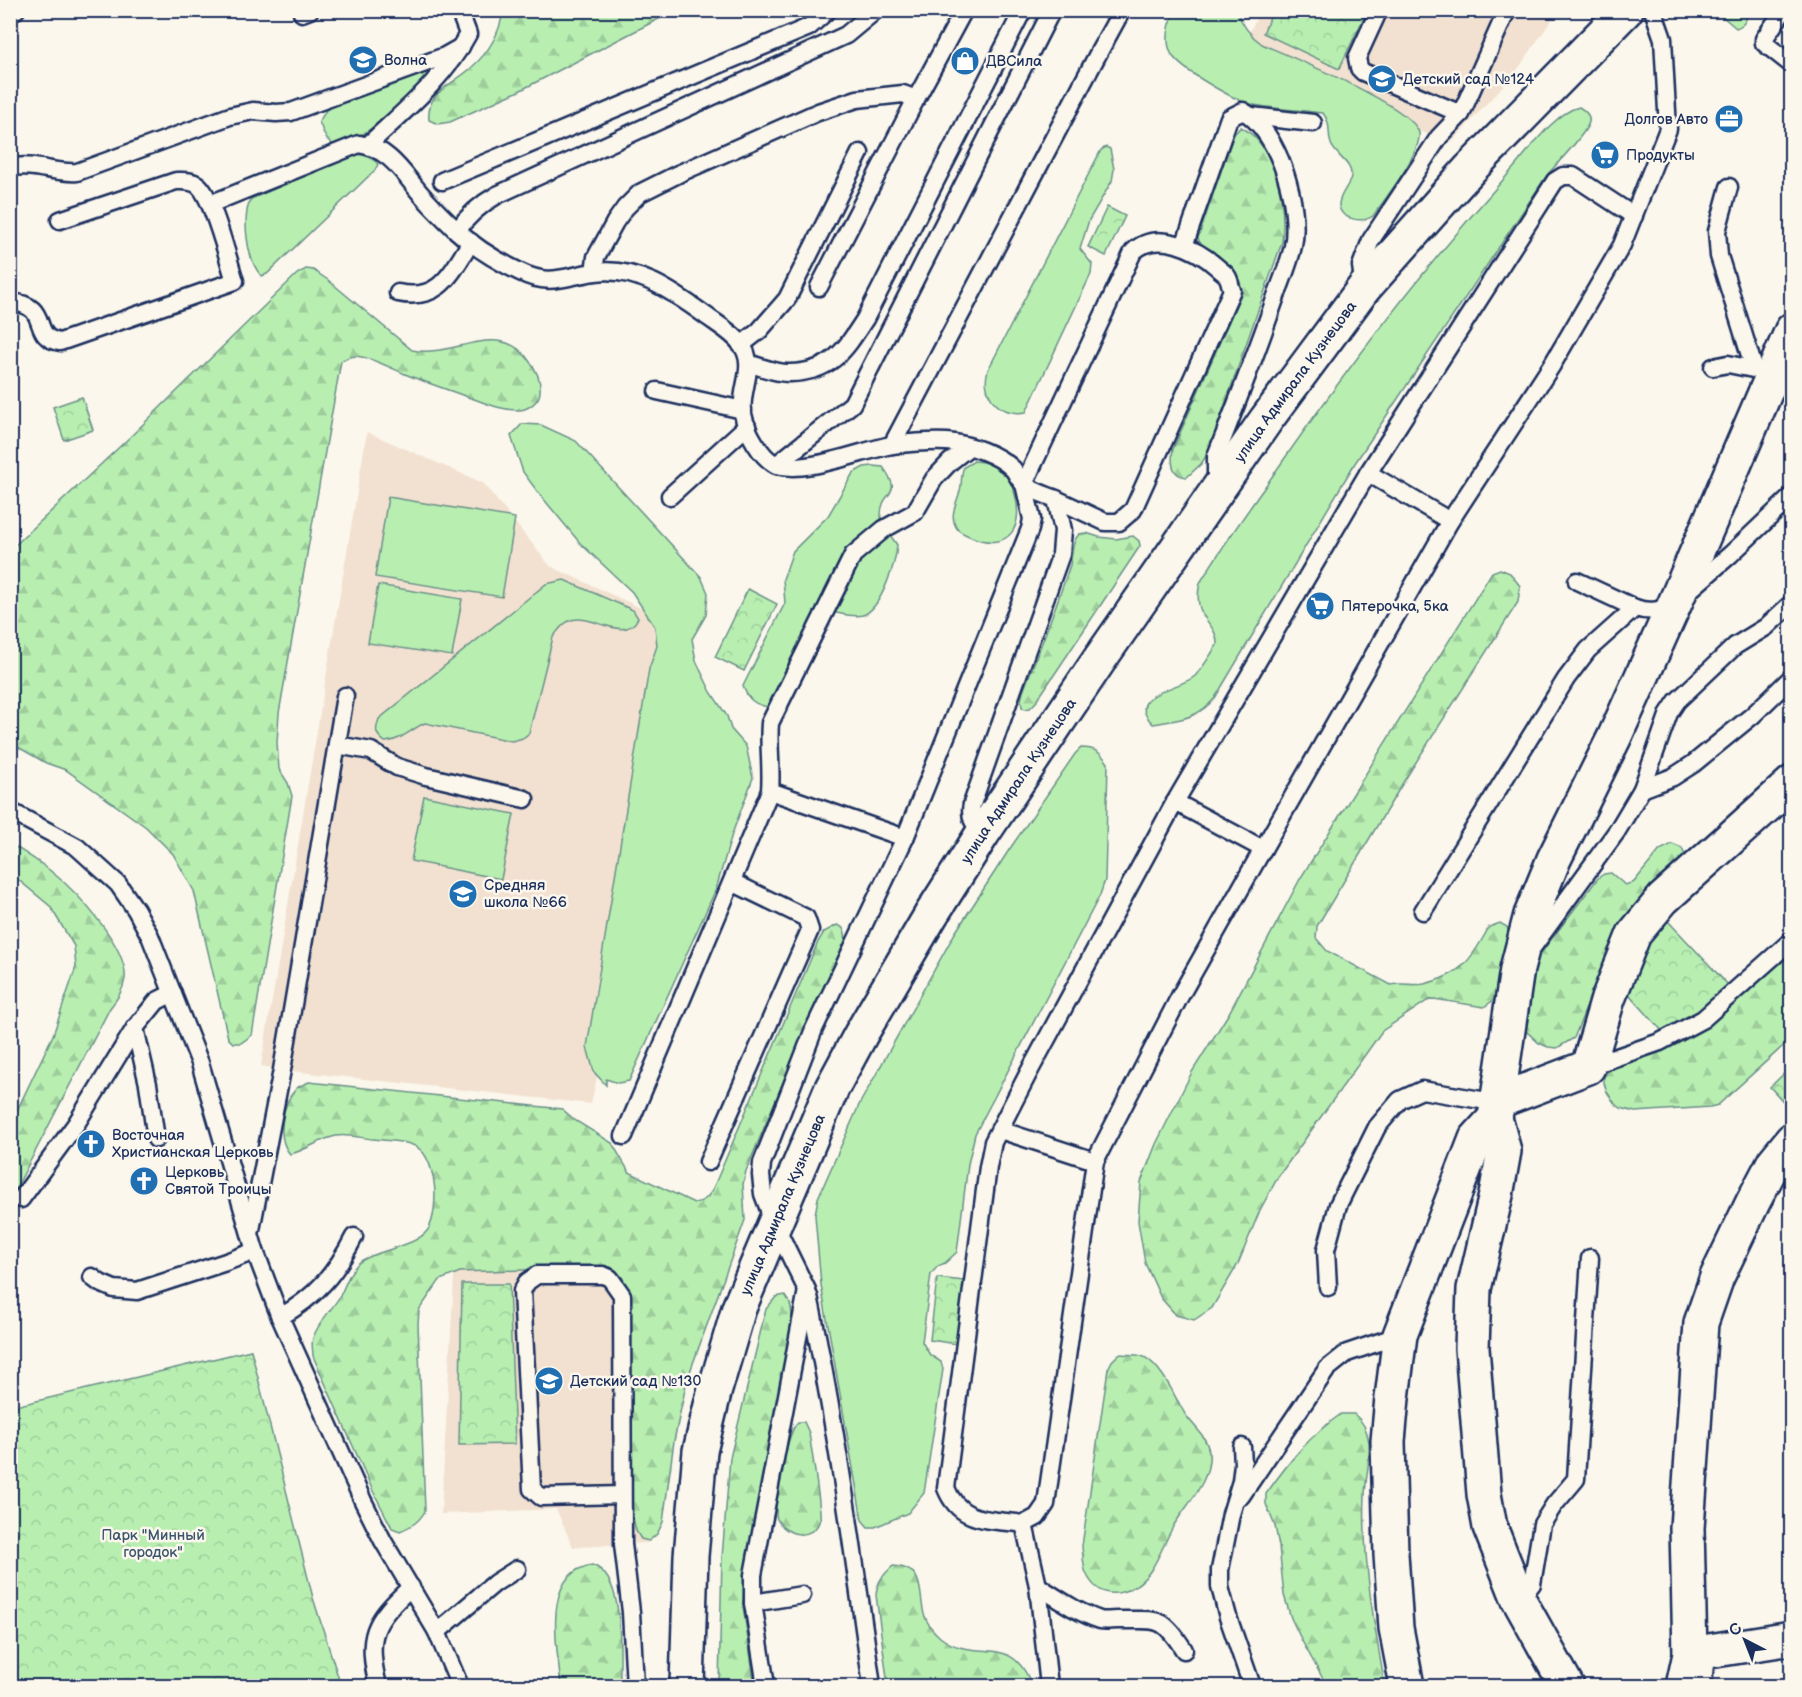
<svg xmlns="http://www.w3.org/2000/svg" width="1802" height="1697" font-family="'Balsamiq Sans',sans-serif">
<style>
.built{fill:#f2e1d0}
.grass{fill:#b8efb1;stroke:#6a8f88;stroke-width:1.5}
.forest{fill:url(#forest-firs);stroke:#6a8f88;stroke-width:1.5}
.park{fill:url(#park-crowns);stroke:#6a8f88;stroke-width:1.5}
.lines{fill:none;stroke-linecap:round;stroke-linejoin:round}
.lane-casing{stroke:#1b2f5e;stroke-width:21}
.street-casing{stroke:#1b2f5e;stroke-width:38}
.secondary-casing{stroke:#1b2f5e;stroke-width:38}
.lane{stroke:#fbf7ec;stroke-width:16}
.street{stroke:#fbf7ec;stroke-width:33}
.secondary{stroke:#fbf7ec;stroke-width:33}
.labels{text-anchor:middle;stroke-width:5;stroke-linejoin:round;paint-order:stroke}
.poi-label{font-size:15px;fill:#1b2f5e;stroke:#fbf7ec;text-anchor:start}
.street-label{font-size:15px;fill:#1b2f5e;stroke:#fbf7ec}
.park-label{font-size:15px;fill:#3a556f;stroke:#fbf7ec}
</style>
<defs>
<pattern id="forest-firs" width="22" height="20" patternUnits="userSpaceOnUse" patternTransform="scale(1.5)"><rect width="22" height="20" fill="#b8efb1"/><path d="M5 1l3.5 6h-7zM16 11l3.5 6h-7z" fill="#9ecd9b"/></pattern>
<pattern id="park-crowns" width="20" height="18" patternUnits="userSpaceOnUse" patternTransform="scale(1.5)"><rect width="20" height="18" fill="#b8efb1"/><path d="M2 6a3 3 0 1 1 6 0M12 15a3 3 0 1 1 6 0" fill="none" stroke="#9ecd9b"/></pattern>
</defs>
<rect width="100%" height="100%" fill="#fbf7ec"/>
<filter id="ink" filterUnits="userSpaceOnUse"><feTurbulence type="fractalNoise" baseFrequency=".0167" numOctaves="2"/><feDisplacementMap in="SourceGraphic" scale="12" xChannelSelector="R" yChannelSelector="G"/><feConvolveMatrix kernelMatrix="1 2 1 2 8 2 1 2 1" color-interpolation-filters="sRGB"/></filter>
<g filter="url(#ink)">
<!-- built -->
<g class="built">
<polygon points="1260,11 1558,11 1518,69 1452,142 1439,137 1259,88 1241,50"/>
<polygon points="367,432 483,483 550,566 667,620 687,663 591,1104 282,1070 261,1066"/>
<polygon points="456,1241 649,1253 648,1543 573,1547 556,1509 441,1514"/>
</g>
<!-- grass -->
<g class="grass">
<path d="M1175 11H1237C1242 25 1249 35 1262 44 1290 57 1414 106 1419 133 1422 152 1385 199 1373 216 1363 223 1341 220 1339 206 1338 195 1350 186 1351 176 1353 164 1335 155 1331 144 1327 132 1332 125 1323 113 1301 110 1277 109 1254 105 1237 102 1181 70 1172 55 1164 41 1169 24 1175 11Z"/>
<path d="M1716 11H1746C1748 19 1745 25 1736 28Z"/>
<path d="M430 67 432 71 429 76C404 99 368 143 332 144L326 138 319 122 326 110 335 104Z"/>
<path d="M1579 107C1584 110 1591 115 1589 122 1587 133 1555 166 1547 175L1355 463 1215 698C1196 720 1180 719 1153 724 1122 694 1181 689 1195 676 1203 668 1210 655 1217 645 1218 621 1191 620 1200 583 1221 548 1245 515 1269 481 1343 373 1423 269 1510 172 1528 152 1554 113 1579 107Z"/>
<path d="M1106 147 1110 149 1114 169 1112 181 1089 220 1080 249 1092 264 1091 274 1026 412C1000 417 980 395 988 370L1101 150Z"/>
<path d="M355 154C364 154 372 156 378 164L375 170 267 274 262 276C247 263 241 215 251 199Z"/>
<polygon points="522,424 541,425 576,441 701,577 708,593 706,615 692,639 696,661 711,692 727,716 731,729 746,746 753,778 732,834 716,889 629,1081 618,1083 606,1079 606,1085 594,1072 587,1047 649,669 657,646 655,627 632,592 580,543 537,491 523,472 511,436"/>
<path d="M974 461C992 462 1006 470 1013 488 1026 525 1011 554 969 536 963 533 958 532 955 525 949 512 960 498 961 485 962 478 961 473 964 467Z"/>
<path d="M873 466 883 467C905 498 881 489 881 515 881 525 892 537 897 545 896 562 881 609 863 615 854 618 839 613 830 612L769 707C755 705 748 700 743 686L785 603 783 579 793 551 828 516 853 473 864 467Z"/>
<polygon points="388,497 515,518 502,597 375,577"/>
<path d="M564 580 633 610 638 618C625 645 590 611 569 621 562 624 558 631 553 637L529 733 523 738 512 741 425 723C411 729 401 741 385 742 375 734 375 731 379 719L546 584Z"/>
<polygon points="378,585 462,599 452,656 368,643"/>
<path d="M1081 748C1095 748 1100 752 1108 763L1105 880 1100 895 975 1134 968 1164 957 1252 945 1263 938 1266 931 1274 922 1342 930 1355 941 1362 943 1369 924 1493 908 1513 875 1527H868L862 1520 821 1285 815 1215 818 1198 860 1103 955 933 1009 850 1075 754Z"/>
<polygon points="424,796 514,814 501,879 411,861"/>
</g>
<!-- forest -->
<g class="forest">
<path d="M503 11V10L674 11 519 91 450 122 438 124 429 120C426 91 453 85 471 68 488 53 500 33 503 11Z"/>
<path d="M1241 127C1277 146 1286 205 1282 242L1208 453 1201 464 1187 477C1171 476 1171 462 1173 449L1242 292C1233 267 1226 259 1201 247L1198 238 1234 134Z"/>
<path d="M306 269 313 270 328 280 412 350C453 359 500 317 530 362 537 371 541 380 540 391 540 402 527 410 518 410 502 410 488 404 474 399 451 391 427 383 405 374 391 368 376 360 362 357 354 355 347 357 341 361L279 713 277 743 279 769 288 783 292 796 252 1035 241 1043H233L228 1038 194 891 173 854 146 827 66 770 46 763 11 743V549L130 437 297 274Z"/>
<path d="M1086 533 1099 537 1116 539 1133 536 1139 541 1140 546 1036 702 1030 708 1025 709 1022 707 1021 700 1023 692C1039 650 1056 608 1070 565 1073 554 1071 543 1079 534Z"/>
<path d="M1500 569 1510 573 1520 586 1518 602 1404 781 1317 926 1316 938 1327 951 1391 985C1402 982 1413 986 1424 984 1462 975 1472 959 1489 927L1500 923 1507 927 1510 937 1499 991 1495 999 1484 1007 1434 999 1427 1001 1382 1031 1278 1177 1260 1210 1238 1264 1212 1308 1194 1320 1176 1315 1161 1298 1145 1263 1138 1221 1141 1182 1156 1144 1192 1072 1229 1013 1300 879 1492 572Z"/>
<path d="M11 844C25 853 40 862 53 873 77 892 128 947 125 979 123 991 117 999 110 1008L11 1198V1123L53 1035 76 967 74 946 50 906 16 878 11 876Z"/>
<polygon points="1672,844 1682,848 1685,856 1651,889 1617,931 1574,1038 1557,1048 1548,1047 1539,1043 1526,1031 1524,1022 1532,969 1535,961 1598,878 1604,874 1611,873 1625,885 1634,882 1660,850"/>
<path d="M837 925C846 927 846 935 845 943L807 1025 746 1171 743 1184 745 1220 687 1380 674 1441 663 1522 657 1534 649 1541 641 1539 636 1531 631 1509 628 1289 622 1277 611 1267 460 1272 440 1280 419 1310 418 1324 425 1511C419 1522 412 1526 400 1531L392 1528 373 1491 313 1356C313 1350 311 1344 313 1338 318 1322 332 1310 340 1296 344 1288 347 1279 352 1271 354 1268 358 1263 361 1261 380 1249 414 1247 427 1231 435 1221 436 1195 434 1182 427 1139 410 1143 373 1139 361 1138 347 1134 336 1136 319 1139 306 1151 290 1154 276 1139 282 1103 296 1089 299 1086 304 1084 309 1082L562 1109 576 1121 612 1143 629 1172 694 1203C703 1202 707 1198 712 1191L818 942 824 932Z"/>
<polygon points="1791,949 1791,1039 1718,1105 1710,1107 1635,1112 1621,1108 1615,1104 1607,1092 1604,1083 1604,1077 1607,1072"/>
<path d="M785 1295C792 1303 792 1313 792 1324L744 1577 743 1606 755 1686H719L722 1558 730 1458 766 1309 776 1297Z"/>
<path d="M1119 1354C1126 1355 1135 1354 1142 1356 1157 1362 1169 1384 1176 1398 1179 1403 1182 1409 1185 1414 1193 1426 1207 1436 1209 1452 1212 1480 1187 1504 1174 1525 1166 1539 1160 1556 1151 1570 1135 1594 1101 1606 1086 1573 1083 1566 1083 1555 1082 1546L1108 1369 1112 1361Z"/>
<path d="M1341 1414H1354C1379 1434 1366 1467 1365 1495 1362 1558 1374 1625 1385 1686H1327L1302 1641 1291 1618 1284 1595 1279 1546 1275 1526 1266 1504V1494C1288 1463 1309 1436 1341 1414Z"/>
<path d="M798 1422H804L809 1433C811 1447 822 1511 820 1520 813 1541 786 1537 777 1519 772 1506 787 1431 798 1422Z"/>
<path d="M592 1565C627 1576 619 1656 620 1686H561C558 1650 540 1573 592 1565Z"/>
<path d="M893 1566C926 1568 918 1591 924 1614 927 1624 933 1631 940 1637 975 1665 1011 1630 1032 1686H888L876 1595C877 1582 883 1575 893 1566Z"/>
</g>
<!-- park -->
<g class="park">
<polygon points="1273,11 1273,10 1367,11 1339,69 1263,33"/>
<polygon points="1107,207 1125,216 1106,256 1088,247"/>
<polygon points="82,397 93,430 64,440 53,407"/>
<polygon points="748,589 777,604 744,671 715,657"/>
<polygon points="1668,921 1729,986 1698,1012 1663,1032 1627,992 1645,945"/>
<polygon points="1791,1067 1791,1110 1770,1087"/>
<polygon points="937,1278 964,1281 957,1344 930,1340"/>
<polygon points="462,1284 509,1284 515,1444 459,1445"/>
<polygon points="251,1350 313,1598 341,1686 11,1686 11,1407"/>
</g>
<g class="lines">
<!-- lane casing -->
<g class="lane-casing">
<g id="lane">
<polyline points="1379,10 1357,58 1359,68 1363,72 1461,114"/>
<polyline points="1784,10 1764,39 1764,43 1792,65"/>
<polyline points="10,12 16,10"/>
<polyline points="302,13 310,10"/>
<polyline points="1251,116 1313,123"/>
<path d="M368 145C403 112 445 78 468 34L459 10"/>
<path d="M10 168C33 162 54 174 77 172L230 116 253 111 276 113 291 112 445 56 461 47"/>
<polyline points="442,181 809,27 828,10"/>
<polyline points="1729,187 1717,231 1719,256 1754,368"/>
<path d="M210 204 359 144C389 148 403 173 421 194 431 206 444 218 456 230 474 247 497 261 520 272 550 287 565 276 595 272 637 266 673 292 705 315 717 324 732 332 741 344 758 366 739 389 743 414 745 424 750 435 755 443 760 451 765 458 773 463 799 477 863 450 892 445 909 443 929 441 947 442 968 444 998 454 1013 469 1017 474 1019 480 1024 484 1032 491 1046 495 1056 499L1063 530 1061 554 972 804C969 818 973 823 983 833"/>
<path d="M457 231C468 215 481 204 497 195L846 35 876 10"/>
<path d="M1184 246 1229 118 1243 111C1279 131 1301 207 1293 246 1289 265 1280 284 1274 302 1256 354 1236 405 1216 456V474L1221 483"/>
<polyline points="594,272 596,257 615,222 625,208 640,193 680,173 818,112 857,99 903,94 916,99 964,10"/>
<polyline points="819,287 916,99"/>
<polyline points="1364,287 1361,266 1371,240 1439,137 1461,114 1507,10"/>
<path d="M398 293C440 302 451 273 471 242"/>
<path d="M10 302C53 305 28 337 60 342L235 281C228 260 213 197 198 185 191 180 184 181 176 181L60 220"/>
<polyline points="741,345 759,331 787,299 860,153"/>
<path d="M750 364C762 367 778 374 790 373 832 372 845 350 865 319L1023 10"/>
<polyline points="1713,367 1728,364 1763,371"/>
<polyline points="657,391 743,410"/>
<polyline points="892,445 1099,52 1122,10"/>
<polyline points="776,465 852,404 1052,10"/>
<polyline points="1368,473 1555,181 1563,176 1573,176 1634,216"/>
<polyline points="670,496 747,426"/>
<polyline points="1577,581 1635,608"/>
<polyline points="337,745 371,751 397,767 426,776 525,799"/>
<polyline points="1642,789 1673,777 1693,764 1753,715 1792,677"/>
<path d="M770 791 905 838 1030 529 1032 519 1024 484 1133 252C1156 229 1196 248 1217 267 1220 270 1225 273 1227 276 1230 280 1230 286 1232 290L1133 510 1119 522H1105L1056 499"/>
<polyline points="1175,802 1368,473 1450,521"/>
<polyline points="10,811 77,847 118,884 136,910 150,936 200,1063 255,1251 280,1317 363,1501 383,1541 437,1632 460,1686"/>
<path d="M1423 911 1566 679 1588 650 1635 608C1650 613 1662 611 1675 603L1731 554 1792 496"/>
<polyline points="1532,948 1617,831 1642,789 1669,713 1677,701 1735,646 1766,627 1792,603"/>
<polyline points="1588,1067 1660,1042 1703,1019 1792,940"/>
<polyline points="1000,1130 1095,1161 1180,996 1263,849"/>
<path d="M624 1136 770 791C772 768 768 746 770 723L853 555 884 529 915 512 934 479 950 462 969 447"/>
<polyline points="156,1139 148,1084 135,1028 157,1001 173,993"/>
<polyline points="708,1162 810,930 806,918 732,882"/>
<polyline points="21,1199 76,1124 135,1028"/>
<polyline points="251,1230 282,1070 345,696"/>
<polyline points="92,1277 100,1283 114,1289 137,1291 226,1262 255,1251"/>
<polyline points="1328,1287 1326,1250 1338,1205 1377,1127 1400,1100 1422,1090 1487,1101 1499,1101"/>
<path d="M809 1296C836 1425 854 1556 872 1686"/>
<path d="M280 1317C316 1297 336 1273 354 1237"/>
<polyline points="1242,1447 1243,1464 1241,1481 1231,1514 1220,1570 1220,1587 1228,1617 1252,1686"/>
<polyline points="622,1495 541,1497 532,1489 522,1291 527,1282 537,1275 603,1275 610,1278 622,1295 623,1544 631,1612 635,1686"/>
<polyline points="1241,1496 1327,1369 1347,1353 1400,1335"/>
<polyline points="1024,1524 1037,1517 1046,1504 1095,1161"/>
<path d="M1038 1586C1057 1598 1078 1613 1100 1620 1105 1621 1112 1620 1118 1620 1156 1621 1161 1613 1184 1650"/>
<polyline points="1519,1600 1532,1584 1542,1524 1554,1505 1576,1479 1590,1258"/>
<polyline points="753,1603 802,1595"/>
<polyline points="437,1632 495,1583 517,1569"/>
<path d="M378 1686C366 1635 373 1622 411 1587"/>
<polyline points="766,1686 753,1603 753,1575 807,1290 774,1223 763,1194 761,1175 762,1163 814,1029 905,838"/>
<path d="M1049 1686 1038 1586 1024 1524C991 1519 960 1524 946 1488L988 1167 993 1142 1029 1072 1175 802 1263 849 1450 521 1552 365 1622 245 1668 129 1663 39 1653 10"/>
<polyline points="1703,1686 1706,1652"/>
</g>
</g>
<!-- street casing -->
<g class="street-casing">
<g id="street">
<polyline points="1499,1101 1588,1067 1608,999 1634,934 1663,899 1792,783"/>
<polyline points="1690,1654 1792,1638"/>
<polyline points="1407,1686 1396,1628 1391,1554 1388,1441 1392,1398 1400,1335 1476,1139 1495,1118"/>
<polyline points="1567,1686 1519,1600 1490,1527 1484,1494 1472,1348 1474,1289 1496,1195 1504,1151 1495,1118 1517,969 1531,915 1554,859 1614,738 1675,603 1792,330"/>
<polyline points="1683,1686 1690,1654 1687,1528 1701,1323 1717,1277 1753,1202 1774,1162 1792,1140"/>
</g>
</g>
<!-- secondary casing -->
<g class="secondary-casing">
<g id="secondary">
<path id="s1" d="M687 1686 691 1556 700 1451 714 1393 739 1308 832 1088 861 1034 931 915 983 833 1102 656 1266 420 1364 288 1470 169 1626 10"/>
</g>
</g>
<!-- lane -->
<use href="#lane" class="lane"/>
<!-- street -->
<use href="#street" class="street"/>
<!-- secondary -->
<use href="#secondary" class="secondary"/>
</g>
</g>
<!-- icons -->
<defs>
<g id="school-disc" transform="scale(1.5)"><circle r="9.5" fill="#1f6fb2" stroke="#fbf7ec"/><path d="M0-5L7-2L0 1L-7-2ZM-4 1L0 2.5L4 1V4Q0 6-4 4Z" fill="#fff"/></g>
<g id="shop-disc" transform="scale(1.5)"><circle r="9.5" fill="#1f6fb2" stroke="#fbf7ec"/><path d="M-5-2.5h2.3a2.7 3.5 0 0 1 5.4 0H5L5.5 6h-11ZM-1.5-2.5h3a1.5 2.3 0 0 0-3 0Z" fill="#fff"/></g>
<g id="office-disc" transform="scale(1.5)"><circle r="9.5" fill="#1f6fb2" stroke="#fbf7ec"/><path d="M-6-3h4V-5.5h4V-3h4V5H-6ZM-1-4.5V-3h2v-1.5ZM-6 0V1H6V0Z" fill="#fff"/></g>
<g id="supermarket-disc" transform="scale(1.5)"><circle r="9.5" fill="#1f6fb2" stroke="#fbf7ec"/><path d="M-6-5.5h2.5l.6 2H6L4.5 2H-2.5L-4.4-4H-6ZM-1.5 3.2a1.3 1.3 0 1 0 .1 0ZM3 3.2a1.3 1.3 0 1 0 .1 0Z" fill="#fff"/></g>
<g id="church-disc" transform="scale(1.5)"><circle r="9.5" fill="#1f6fb2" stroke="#fbf7ec"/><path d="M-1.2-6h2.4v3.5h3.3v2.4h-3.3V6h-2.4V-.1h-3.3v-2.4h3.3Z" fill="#fff"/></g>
</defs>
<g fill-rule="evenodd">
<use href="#school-disc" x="363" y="60"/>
<use href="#shop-disc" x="965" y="61"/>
<use href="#school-disc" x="1382" y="79"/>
<use href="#office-disc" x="1729" y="119"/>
<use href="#supermarket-disc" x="1605" y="155"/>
<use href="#supermarket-disc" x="1320" y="606"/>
<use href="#school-disc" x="463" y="894"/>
<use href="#church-disc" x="91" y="1144"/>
<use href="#church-disc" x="144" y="1181"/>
<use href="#school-disc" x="549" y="1381"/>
</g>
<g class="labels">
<!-- poi labels -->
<g class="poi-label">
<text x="384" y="65">Волна</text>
<text x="986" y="66">ДВСила</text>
<text x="1403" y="84">Детский сад №124</text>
<text x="1708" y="124" text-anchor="end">Долгов Авто</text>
<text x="1626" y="160">Продукты</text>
<text x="1341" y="611">Пятерочка, 5ка</text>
<text x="484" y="890">Средняя<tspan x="484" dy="17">школа №66</tspan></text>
<text x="112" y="1140">Восточная<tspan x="112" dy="17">Христианская Церковь</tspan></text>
<text x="165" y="1177">Церковь<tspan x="165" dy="17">Святой Троицы</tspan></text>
<text x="570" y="1386">Детский сад №130</text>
</g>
<!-- street labels -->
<g class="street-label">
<text dy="5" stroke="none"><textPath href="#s1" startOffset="1468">улица Адмирала Кузнецова</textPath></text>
<text dy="5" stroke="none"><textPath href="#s1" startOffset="982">улица Адмирала Кузнецова</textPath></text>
<text dy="5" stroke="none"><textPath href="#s1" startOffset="496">улица Адмирала Кузнецова</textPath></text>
</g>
<!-- park labels -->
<g class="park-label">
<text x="153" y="1540">Парк "Минный<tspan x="153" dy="17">городок"</tspan></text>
</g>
</g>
<!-- margin -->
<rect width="1802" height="1697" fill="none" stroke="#fbf7ec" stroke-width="36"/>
<rect x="18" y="18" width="1766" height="1661" fill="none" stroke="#1b2f5e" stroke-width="2" filter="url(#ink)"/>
<!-- north arrow -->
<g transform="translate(1745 1640) rotate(318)" stroke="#fbf7ec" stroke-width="4.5" paint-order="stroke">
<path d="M0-4.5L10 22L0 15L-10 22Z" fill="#1b2f5e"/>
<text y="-9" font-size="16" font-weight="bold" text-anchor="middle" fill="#1b2f5e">С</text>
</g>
</svg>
